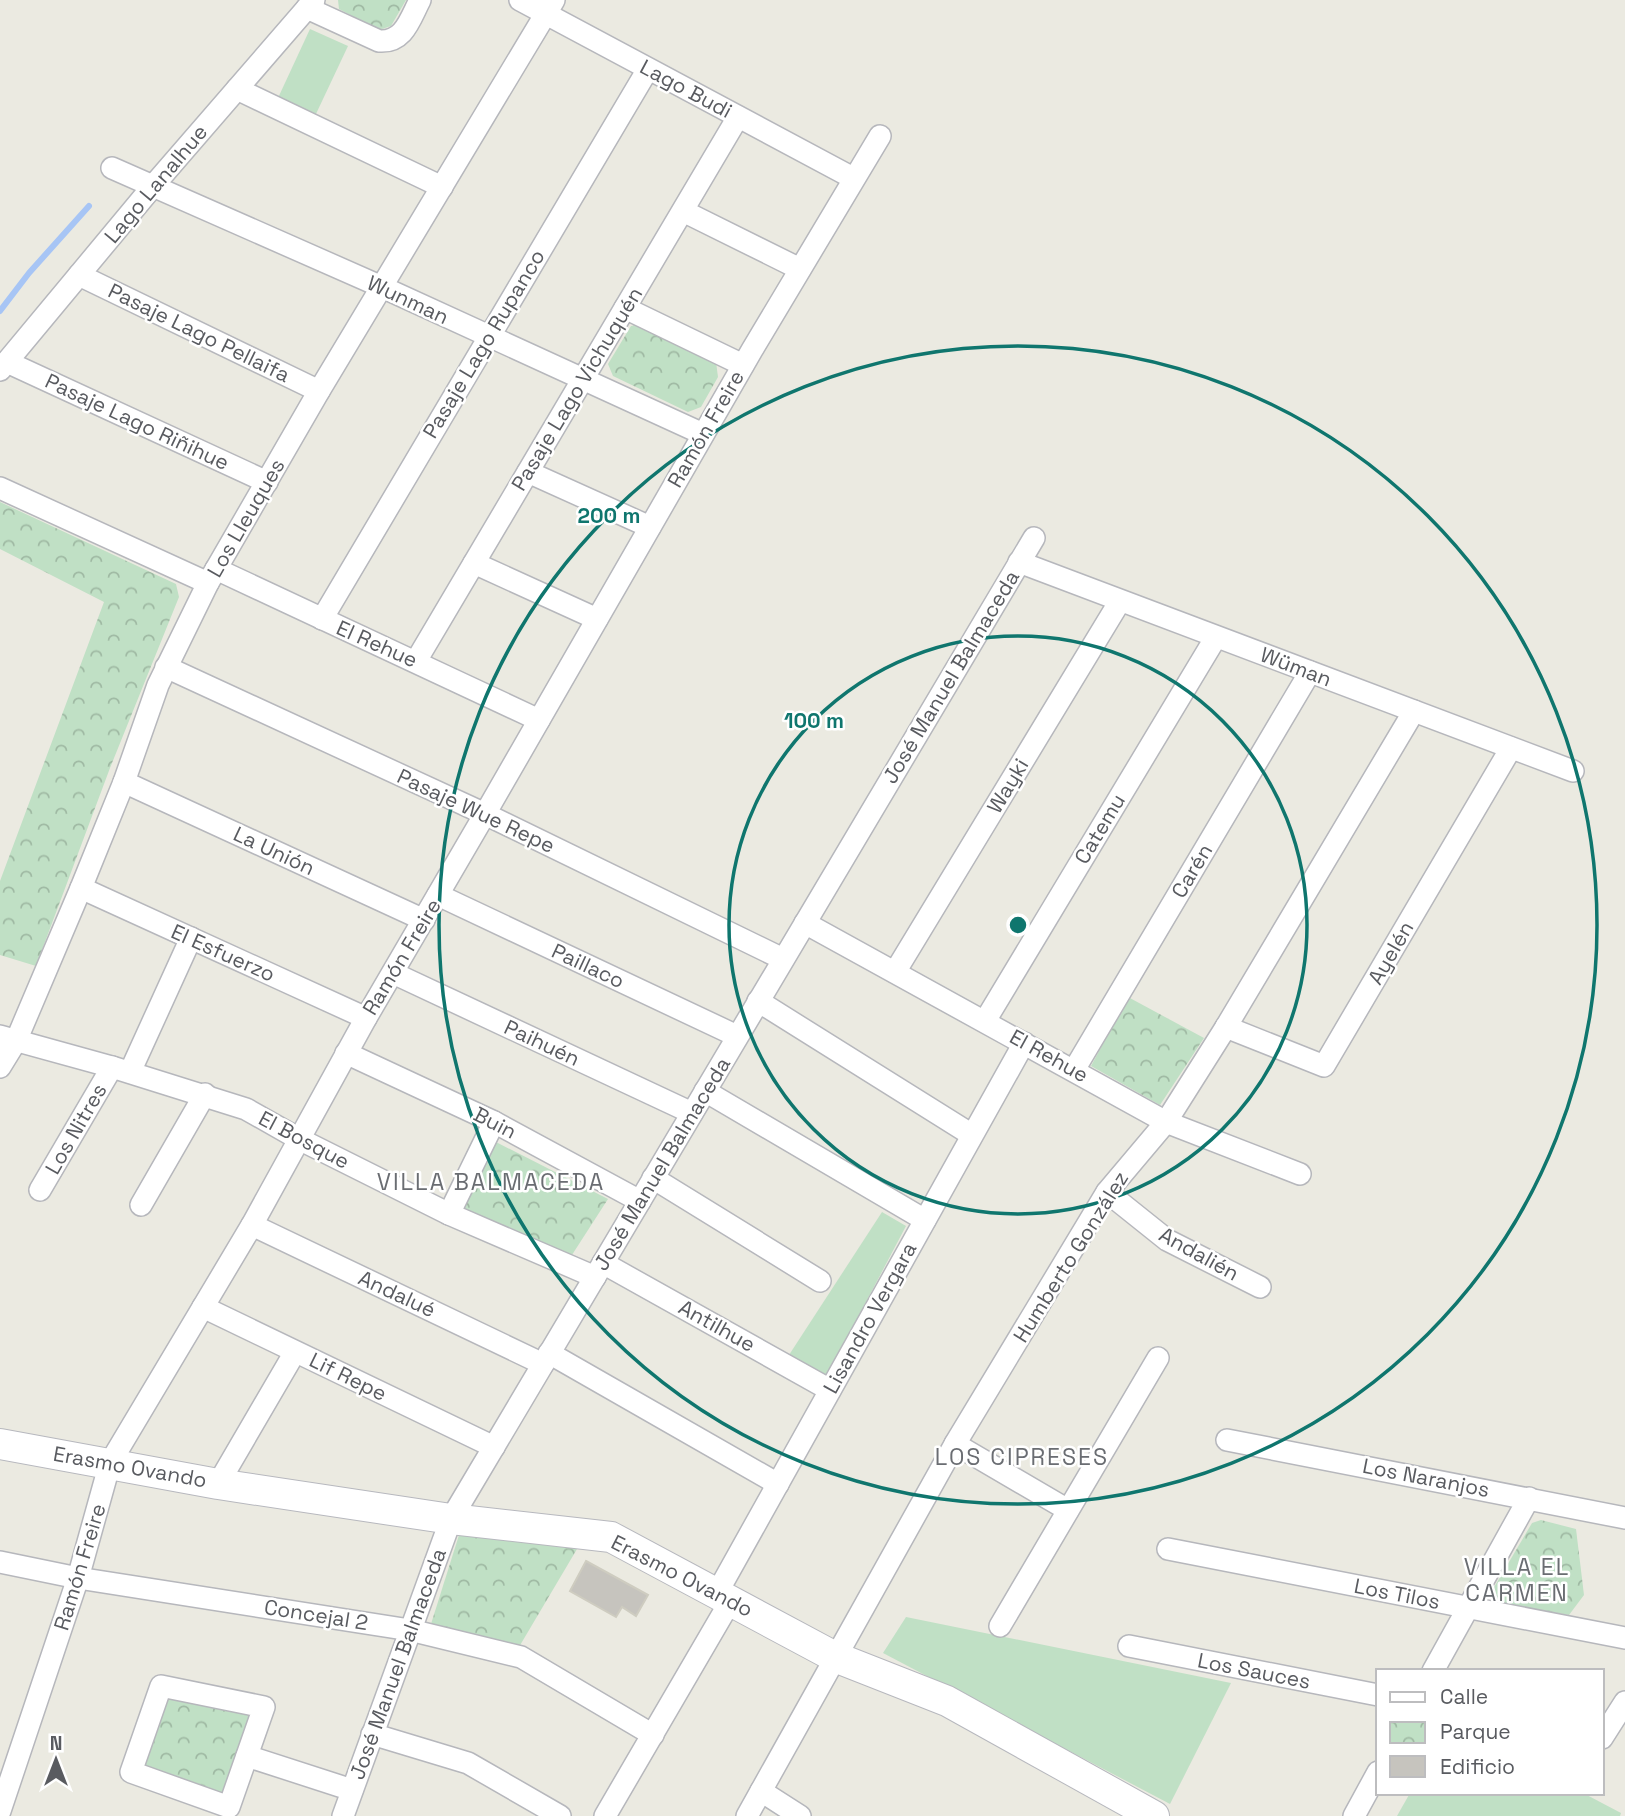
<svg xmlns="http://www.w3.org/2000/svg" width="1625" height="1816" font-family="'Space Grotesk',sans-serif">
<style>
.grass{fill:#c0e0c5}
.park{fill:url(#park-crowns)}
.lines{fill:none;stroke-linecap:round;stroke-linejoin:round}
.stream{stroke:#a7c5f5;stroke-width:6}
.building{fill:#c6c4be;stroke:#ceccc0;stroke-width:2}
.street-casing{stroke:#b6b7bc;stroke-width:24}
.secondary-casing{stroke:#b7b8be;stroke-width:32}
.street{stroke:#fff;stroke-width:21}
.secondary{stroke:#fff;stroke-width:30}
.ring{fill:none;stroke:#0f766e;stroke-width:3.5}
.labels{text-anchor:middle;stroke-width:5;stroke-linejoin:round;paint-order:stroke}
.street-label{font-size:21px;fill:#595b60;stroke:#fff}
.neighbourhood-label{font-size:23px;letter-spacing:2px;fill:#6a6d72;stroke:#fff}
.centre{fill:#0f766e;stroke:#fff;stroke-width:3.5}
.ring-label{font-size:21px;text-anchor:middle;font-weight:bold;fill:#0f766e;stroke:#fff;stroke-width:5;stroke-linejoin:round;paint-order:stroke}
</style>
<defs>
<pattern id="park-crowns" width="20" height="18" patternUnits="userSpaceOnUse" patternTransform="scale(1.75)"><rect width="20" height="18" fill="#c0e0c5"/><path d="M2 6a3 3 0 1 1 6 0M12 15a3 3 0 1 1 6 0" fill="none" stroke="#9fb9a3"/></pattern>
</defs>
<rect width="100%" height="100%" fill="#ebeae1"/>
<!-- grass -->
<g class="grass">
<polygon points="310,29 348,46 315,116 278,98"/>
<polygon points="882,1212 906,1226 827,1376 789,1355"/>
<polygon points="906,1617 1231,1683 1170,1804 883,1653"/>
<polygon points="1410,1793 1583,1793 1621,1813 1620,1816 1397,1816"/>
</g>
<!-- park -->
<g class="park">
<polygon points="338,0 406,0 391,26 379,30 339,9"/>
<polygon points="642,324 716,362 718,377 701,407 688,412 613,376 608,364 631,326"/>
<polygon points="0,502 176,584 179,597 110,768 36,966 0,955 0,881 104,602 0,549"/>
<polygon points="1128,997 1204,1038 1160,1105 1091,1066"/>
<polygon points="494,1141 608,1199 570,1258 461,1211"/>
<polygon points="1541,1520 1576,1529 1584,1595 1569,1615 1496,1602 1493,1589 1532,1523"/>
<polygon points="459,1535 580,1544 519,1647 431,1624"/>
<polygon points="161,1688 263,1708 228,1806 133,1772"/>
</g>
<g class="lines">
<!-- stream -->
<polyline class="stream" points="0,311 29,273 89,206"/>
</g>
<!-- building -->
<polygon class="building" points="586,1561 648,1595 636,1616 622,1607 616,1617 570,1591"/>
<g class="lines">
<!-- street casing -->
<g class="street-casing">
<g id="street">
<polyline points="520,0 853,178"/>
<path d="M307 8 379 41C404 43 410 19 420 0"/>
<polyline points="237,89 442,187"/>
<polyline points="112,168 382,287 703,434"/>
<polyline points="683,211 800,269"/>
<polyline points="79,275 319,391"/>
<polyline points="625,308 743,365"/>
<polyline points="7,362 267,482"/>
<polyline points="0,370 153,186 314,0"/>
<polyline points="528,472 650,527"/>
<polyline points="0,488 208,583"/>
<polyline points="1019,562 1573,771"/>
<polyline points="474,563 597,619"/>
<polyline points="216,569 539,720"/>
<polyline points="322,619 648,69"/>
<polyline points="416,661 738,117"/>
<polyline points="166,667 485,814 783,959"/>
<polyline points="124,782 424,920"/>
<polyline points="81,888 366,1018"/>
<polyline points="438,895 737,1036"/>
<polyline points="805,923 1166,1122 1300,1174"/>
<polyline points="895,972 1120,601"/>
<polyline points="393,973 692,1113"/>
<polyline points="758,1001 972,1135"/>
<polyline points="985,1021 1216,637"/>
<polyline points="1226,1027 1324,1066 1511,748"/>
<polyline points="0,1036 112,1067 246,1109 299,1139 449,1214 595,1277"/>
<polyline points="346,1053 494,1122 640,1201"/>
<polyline points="0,1067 16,1041 81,888 124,782 158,685 208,583 319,391 554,0"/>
<polyline points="1074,1070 1310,672"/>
<polyline points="130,1072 191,938"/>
<polyline points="705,1091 925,1220"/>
<polyline points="653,1178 820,1281"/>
<polyline points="40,1190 112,1067"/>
<polyline points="1107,1192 1167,1240 1260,1287"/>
<polyline points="141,1205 205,1094"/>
<polyline points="449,1214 494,1122"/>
<polyline points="252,1225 543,1364"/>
<polyline points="603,1263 830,1390"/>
<polyline points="203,1307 494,1447"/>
<polyline points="549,1353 778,1484"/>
<polyline points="1227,1440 1625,1518"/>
<polyline points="955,1444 1068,1510"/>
<polyline points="218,1484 295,1352"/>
<polyline points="1168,1549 1625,1638"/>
<polyline points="0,1562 78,1578 410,1630 521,1657 653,1735"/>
<polyline points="717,1593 1024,1043"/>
<polyline points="1000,1626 1158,1358"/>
<polyline points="1129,1646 1378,1695"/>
<polyline points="1433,1671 1529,1498"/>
<polygon points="161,1686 264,1707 229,1807 131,1772"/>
<polyline points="372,1734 468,1763 560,1816"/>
<polyline points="1602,1738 1625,1702"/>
<polyline points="247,1756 352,1790"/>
<polyline points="761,1791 800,1816"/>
<polyline points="0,1811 78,1578 110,1463 252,1225 366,1018 485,814 752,350 880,136"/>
<polyline points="343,1816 451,1519 1034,538"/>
<polyline points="605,1816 731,1600"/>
<polyline points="747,1816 955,1444 1107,1192 1166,1122 1226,1027 1414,711"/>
<polyline points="1354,1816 1378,1772"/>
</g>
</g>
<!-- secondary casing -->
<g class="secondary-casing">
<polyline id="secondary" points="0,1444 218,1484 451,1519 611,1537 835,1657 947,1701 1154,1816"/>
</g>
<!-- street -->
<use href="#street" class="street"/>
<!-- secondary -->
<use href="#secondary" class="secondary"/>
</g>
<!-- distance rings -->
<g class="ring">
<circle cx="1018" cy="925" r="289"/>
<circle cx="1018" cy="925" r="579"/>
</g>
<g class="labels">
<!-- street labels -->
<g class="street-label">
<text transform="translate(686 89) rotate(28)" y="7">Lago Budi</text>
<text transform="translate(156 184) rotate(-50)" y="7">Lago Lanalhue</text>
<text transform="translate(408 300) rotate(25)" y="7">Wunman</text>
<text transform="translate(199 333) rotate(26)" y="7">Pasaje Lago Pellaifa</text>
<text transform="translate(484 344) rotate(-59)" y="7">Pasaje Lago Rupanco</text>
<text transform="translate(577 389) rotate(-59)" y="7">Pasaje Lago Vichuquén</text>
<text transform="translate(137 422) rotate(25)" y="7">Pasaje Lago Riñihue</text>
<text transform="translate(706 429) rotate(-60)" y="7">Ramón Freire</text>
<text transform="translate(246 518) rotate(-60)" y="7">Los Lleuques</text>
<text transform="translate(377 644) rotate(24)" y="7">El Rehue</text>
<text transform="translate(1296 667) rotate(21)" y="7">Wüman</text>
<text transform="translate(951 677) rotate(-59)" y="7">José Manuel Balmaceda</text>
<text transform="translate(1008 786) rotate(-59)" y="7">Wayki</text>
<text transform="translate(476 811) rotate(25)" y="7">Pasaje Wue Repe</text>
<text transform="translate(1100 829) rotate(-59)" y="7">Catemu</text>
<text transform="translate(274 851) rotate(25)" y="7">La Unión</text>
<text transform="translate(1192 871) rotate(-59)" y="7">Carén</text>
<text transform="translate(223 953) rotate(24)" y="7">El Esfuerzo</text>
<text transform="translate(1391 953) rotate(-60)" y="7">Ayelén</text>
<text transform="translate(402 957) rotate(-59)" y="7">Ramón Freire</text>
<text transform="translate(588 966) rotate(25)" y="7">Paillaco</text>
<text transform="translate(542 1043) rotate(25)" y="7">Paihuén</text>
<text transform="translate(1049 1056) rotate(29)" y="7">El Rehue</text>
<text transform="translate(495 1123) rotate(27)" y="7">Buin</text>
<text transform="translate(76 1129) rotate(-60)" y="7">Los Nitres</text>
<text transform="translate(304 1140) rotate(28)" y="7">El Bosque</text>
<text transform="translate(662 1164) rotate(-59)" y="7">José Manuel Balmaceda</text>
<text transform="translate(1199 1254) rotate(29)" y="7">Andalién</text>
<text transform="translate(1071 1257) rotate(-58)" y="7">Humberto González</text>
<text transform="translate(397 1294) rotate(25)" y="7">Andalué</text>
<text transform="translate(870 1318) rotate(-61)" y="7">Lisandro Vergara</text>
<text transform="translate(717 1326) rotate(29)" y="7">Antilhue</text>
<text transform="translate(348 1377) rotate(26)" y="7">Lif Repe</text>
<text transform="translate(130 1467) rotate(10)" y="7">Erasmo Ovando</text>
<text transform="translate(1426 1478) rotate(11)" y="7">Los Naranjos</text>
<text transform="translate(80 1567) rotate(-73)" y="7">Ramón Freire</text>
<text transform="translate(682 1576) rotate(27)" y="7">Erasmo Ovando</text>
<text transform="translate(1397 1594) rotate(11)" y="7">Los Tilos</text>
<text transform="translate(316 1615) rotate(9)" y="7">Concejal 2</text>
<text transform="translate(398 1664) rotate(-70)" y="7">José Manuel Balmaceda</text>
<text transform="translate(1254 1671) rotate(11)" y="7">Los Sauces</text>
</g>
<!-- neighbourhood labels -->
<g class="neighbourhood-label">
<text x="491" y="1190">VILLA BALMACEDA</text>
<text x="1022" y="1465">LOS CIPRESES</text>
<text x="1517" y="1575">VILLA EL<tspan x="1517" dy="26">CARMEN</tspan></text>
</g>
</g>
<circle cx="1018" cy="925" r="10" class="centre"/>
<g class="ring-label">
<text x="609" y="523">200 m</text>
<text x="814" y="728">100 m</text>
</g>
<!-- legend -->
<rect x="1376" y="1669" width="228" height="126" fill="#ffffff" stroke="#bdbdbf" stroke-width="2"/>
<rect x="1390" y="1692" width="35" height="10" fill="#ffffff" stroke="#bdbdbf" stroke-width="2"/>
<text x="1440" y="1704" font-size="21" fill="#595b60">Calle</text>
<rect x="1390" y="1722" width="35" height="21" fill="url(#park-crowns)" stroke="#bdbdbf" stroke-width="2"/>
<text x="1440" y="1739" font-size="21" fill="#595b60">Parque</text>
<rect x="1390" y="1756" width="35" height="21" fill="#c6c4be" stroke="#bdbdbf" stroke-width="2"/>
<text x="1440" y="1774" font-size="21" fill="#595b60">Edificio</text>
<!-- north arrow -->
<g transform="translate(56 1760)" stroke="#ffffff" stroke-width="5" paint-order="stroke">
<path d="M0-5L12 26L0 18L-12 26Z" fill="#595b60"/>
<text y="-10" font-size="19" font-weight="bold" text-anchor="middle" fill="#595b60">N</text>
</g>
</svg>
